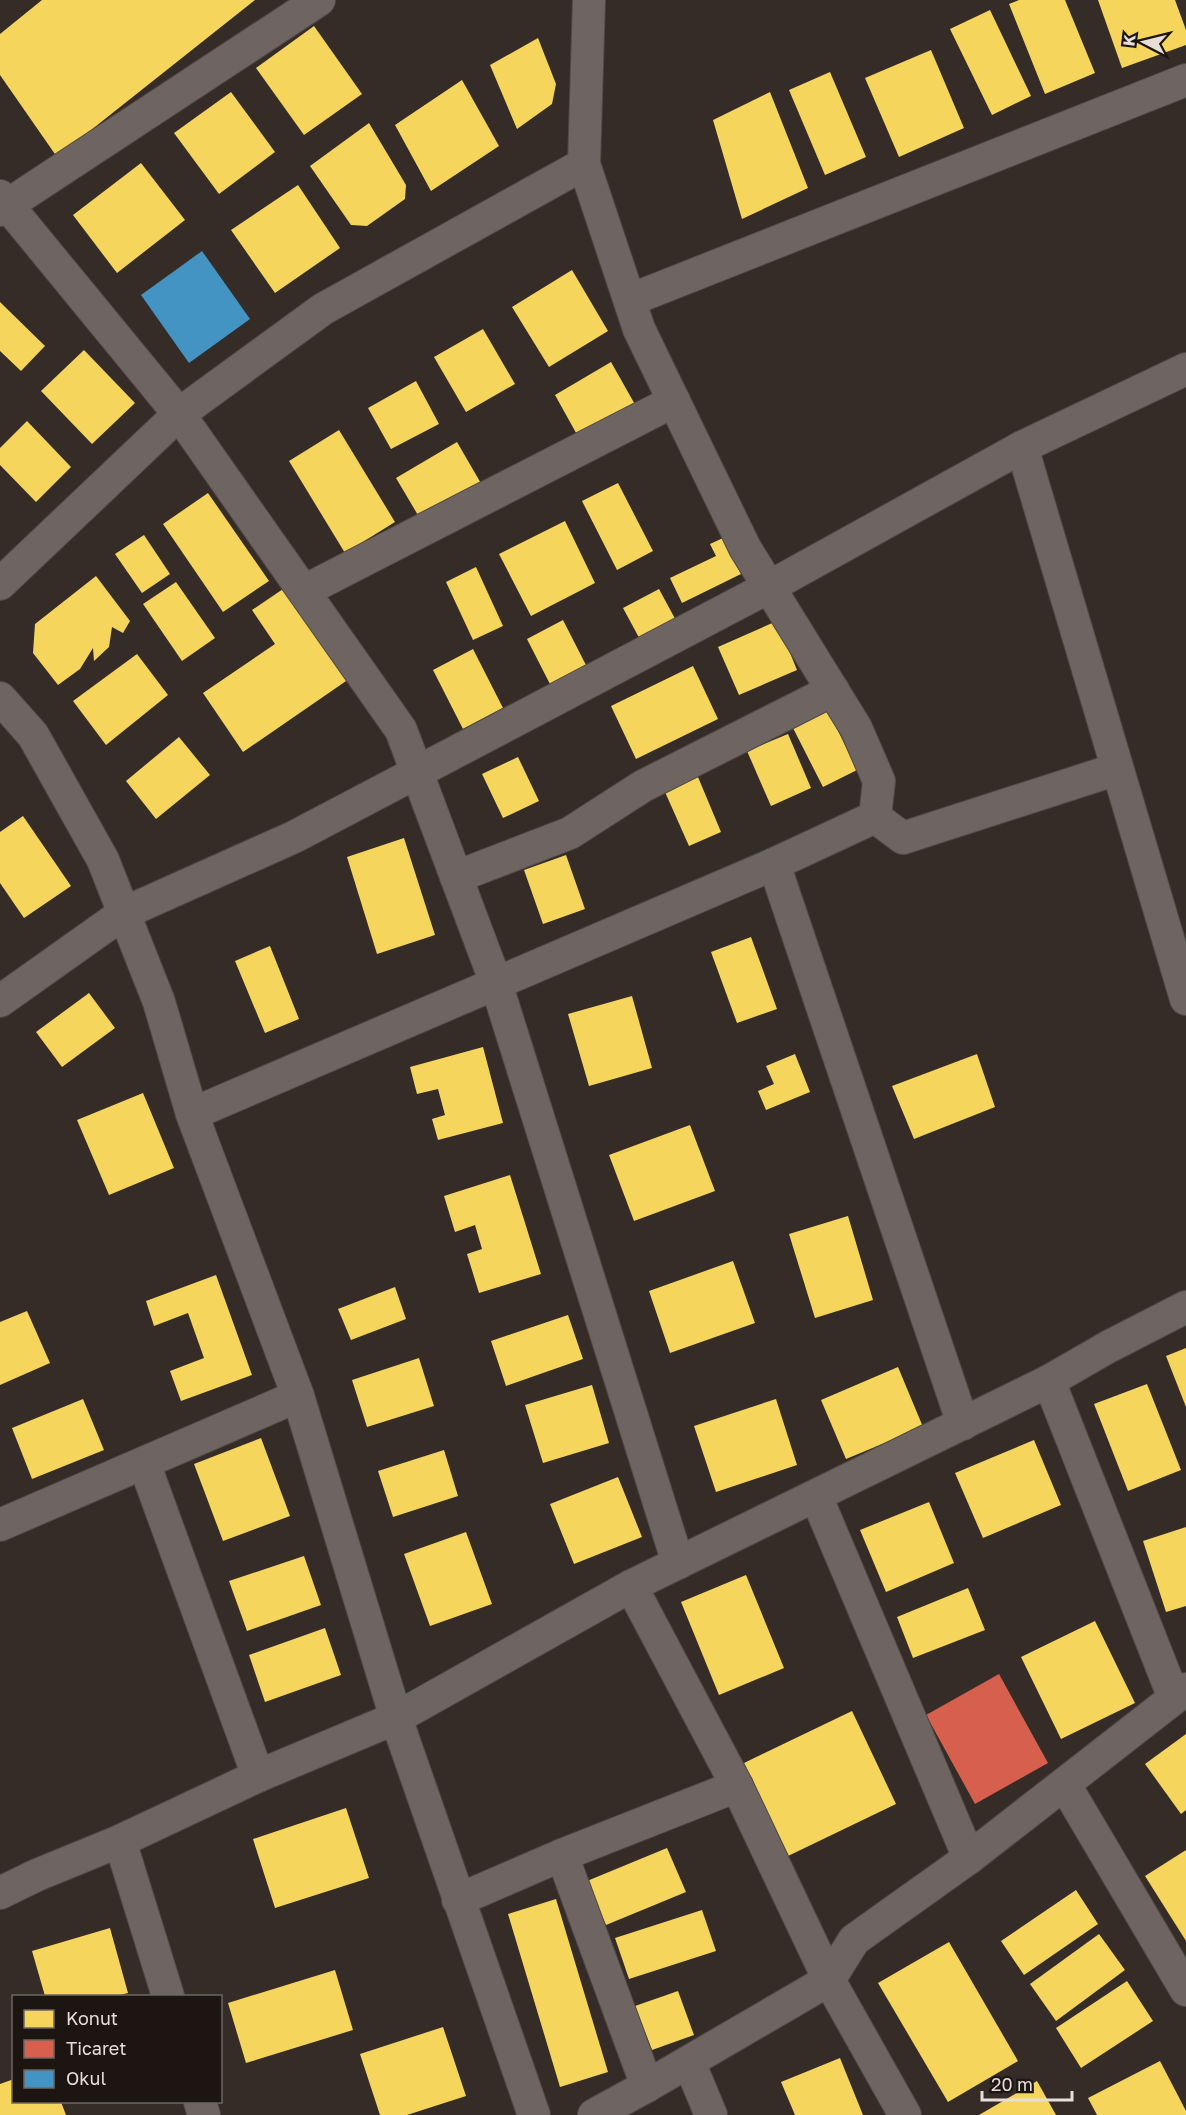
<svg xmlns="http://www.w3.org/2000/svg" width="1186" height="2115" font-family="'Golos Text',sans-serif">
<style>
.homes{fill:#f6d55c}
.shops{fill:#d6604d}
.schools{fill:#4393c3}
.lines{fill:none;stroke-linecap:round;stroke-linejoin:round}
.minor-casing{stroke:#514944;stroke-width:34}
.minor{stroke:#6e6562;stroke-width:32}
</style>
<rect width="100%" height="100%" fill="#352c27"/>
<!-- homes -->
<g class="homes">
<polygon points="42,0 255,0 57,157 0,75 0,34"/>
<polygon points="1019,0 1065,0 1095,73 1045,94 1009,4"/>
<polygon points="1098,0 1175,0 1186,30 1186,45 1122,68"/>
<polygon points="990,10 1031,96 992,115 950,29"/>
<polygon points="314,26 362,94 304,135 256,68"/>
<polygon points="538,38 556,84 552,104 517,129 490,65"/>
<polygon points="931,50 964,128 899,157 865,78"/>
<polygon points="830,72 866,157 825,175 789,90"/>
<polygon points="462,80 499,146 431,191 395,125"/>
<polygon points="231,92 275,152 219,194 174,133"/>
<polygon points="770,92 808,188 742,219 713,120"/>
<polygon points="369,123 406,185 405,199 367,226 351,225 310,166"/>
<polygon points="141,163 185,220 117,273 73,215"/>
<polygon points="298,185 340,248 275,293 231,230"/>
<polygon points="572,270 608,331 549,367 512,307"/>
<polygon points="0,302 45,346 21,371 0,351"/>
<polygon points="483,329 515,384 466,412 434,357"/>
<polygon points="84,350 135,403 92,444 41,391"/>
<polygon points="611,362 637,408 580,440 555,395"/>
<polygon points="416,381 439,424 391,449 368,408"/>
<polygon points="27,421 71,467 36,502 0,465 0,448"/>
<polygon points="339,430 395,522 345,553 289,461"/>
<polygon points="457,442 486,492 425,527 396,478"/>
<polygon points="618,483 653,551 617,570 582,501"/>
<polygon points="208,493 269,581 223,612 163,524"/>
<polygon points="565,521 595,583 531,616 499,554"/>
<polygon points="144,535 170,574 142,593 115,554"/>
<polygon points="723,538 741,574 682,603 670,578 716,556 710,544"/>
<polygon points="476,567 503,626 473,640 446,582"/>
<polygon points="96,576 130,621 123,633 112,627 109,647 94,661 93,648 80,669 58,685 33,653 35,624"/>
<polygon points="176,582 215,638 182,661 143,604"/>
<polygon points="286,587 349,679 243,752 203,693 275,644 252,610"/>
<polygon points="659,589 679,626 643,645 623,608"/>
<polygon points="563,620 589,671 553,690 527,639"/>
<polygon points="777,621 797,670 739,695 718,647"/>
<polygon points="473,649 503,708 463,729 433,670"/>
<polygon points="137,654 168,695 106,745 73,701"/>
<polygon points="693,666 718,719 636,759 611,706"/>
<polygon points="828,710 857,770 823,787 793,728"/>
<polygon points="788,734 811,788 771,806 747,751"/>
<polygon points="179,737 210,775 156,819 126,781"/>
<polygon points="518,757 539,801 503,818 482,774"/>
<polygon points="698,777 721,832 689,846 665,792"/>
<polygon points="23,816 71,886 24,918 0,883 0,832"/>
<polygon points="404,838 435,935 377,954 347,857"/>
<polygon points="566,855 585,909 543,924 524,870"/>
<polygon points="751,937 777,1009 737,1023 711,952"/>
<polygon points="270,946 299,1019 265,1033 235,961"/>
<polygon points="89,993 115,1028 62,1067 36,1032"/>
<polygon points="632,996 652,1068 589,1086 568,1014"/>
<polygon points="483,1047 503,1123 438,1140 432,1119 445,1115 438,1089 417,1094 410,1067"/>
<polygon points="795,1054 810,1092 766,1110 758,1091 774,1084 766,1066"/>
<polygon points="977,1054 995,1107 914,1139 892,1086"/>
<polygon points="143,1093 174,1168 109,1195 77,1120"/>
<polygon points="690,1125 715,1191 634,1221 609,1155"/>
<polygon points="510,1175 541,1274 479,1293 467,1254 482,1249 475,1225 455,1232 444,1196"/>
<polygon points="848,1216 873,1300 815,1318 789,1234"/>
<polygon points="733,1261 755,1323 670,1353 649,1291"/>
<polygon points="216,1275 252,1375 181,1401 170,1371 204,1358 188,1313 154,1326 146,1301"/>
<polygon points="395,1287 406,1319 351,1340 338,1309"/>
<polygon points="27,1311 50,1363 0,1385 0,1322"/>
<polygon points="568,1315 583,1359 506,1386 491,1341"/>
<polygon points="1186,1348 1186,1407 1166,1356"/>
<polygon points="419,1358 434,1406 367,1427 352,1380"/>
<polygon points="898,1367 923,1427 846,1459 821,1400"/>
<polygon points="1147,1384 1181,1470 1128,1491 1094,1404"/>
<polygon points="592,1385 609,1443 543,1463 525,1405"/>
<polygon points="83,1399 104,1450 32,1479 12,1428"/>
<polygon points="776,1399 797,1465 716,1492 694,1426"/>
<polygon points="261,1438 290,1516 223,1541 194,1464"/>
<polygon points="1034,1440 1061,1505 983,1538 955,1473"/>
<polygon points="444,1450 458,1496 393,1517 378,1471"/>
<polygon points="618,1477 642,1537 574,1564 550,1504"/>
<polygon points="929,1502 954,1563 886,1592 860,1530"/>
<polygon points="1186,1527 1186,1606 1166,1612 1143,1541"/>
<polygon points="466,1532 492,1604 430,1626 404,1554"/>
<polygon points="304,1556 321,1605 247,1631 229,1581"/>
<polygon points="746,1575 784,1668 719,1695 681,1602"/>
<polygon points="968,1588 985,1630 913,1658 897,1617"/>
<polygon points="1095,1621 1135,1703 1061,1739 1021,1657"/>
<polygon points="325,1628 341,1675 265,1702 249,1655"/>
<polygon points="852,1711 896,1804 788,1856 744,1763"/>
<polygon points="1186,1734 1186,1810 1181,1814 1145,1764"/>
<polygon points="346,1808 369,1878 275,1908 253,1839"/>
<polygon points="667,1848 686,1892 606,1925 587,1881"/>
<polygon points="1186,1850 1186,1941 1145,1876"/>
<polygon points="1076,1890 1098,1924 1024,1975 1001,1941"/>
<polygon points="556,1899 608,2072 560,2087 508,1914"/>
<polygon points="702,1910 716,1951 629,1979 615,1938"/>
<polygon points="110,1928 128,1993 116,1996 45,1996 32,1951"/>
<polygon points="1099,1934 1125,1970 1056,2021 1030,1984"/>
<polygon points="949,1942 1018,2061 948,2102 878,1983"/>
<polygon points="335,1970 353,2030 246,2063 228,2003"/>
<polygon points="1127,1981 1153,2021 1081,2068 1056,2028"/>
<polygon points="678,1991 694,2035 652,2050 635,2006"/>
<polygon points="443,2027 466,2096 407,2115 380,2115 360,2054"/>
<polygon points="840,2058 863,2115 795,2115 781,2082"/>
<polygon points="1160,2061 1186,2111 1186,2115 1097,2115 1088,2098"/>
<polygon points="14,2079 14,2102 61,2102 66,2115 0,2115 0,2084"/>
<polygon points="1037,2081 1056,2115 979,2115"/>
</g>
<!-- shops -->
<polygon class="shops" points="999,1674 1048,1763 975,1804 926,1715"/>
<!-- schools -->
<polygon class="schools" points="202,251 250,319 189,363 141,295"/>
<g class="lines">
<!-- minor casing -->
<g class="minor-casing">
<g id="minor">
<polyline points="0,196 179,414 401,730 496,983 678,1563"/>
<polyline points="0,210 319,0"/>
<polyline points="630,300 1186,80"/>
<polyline points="1022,447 1186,999"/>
<polyline points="0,584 179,414 323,309 584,164"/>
<polyline points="304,591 674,401"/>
<polyline points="0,698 33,735 103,860 159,1002 192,1114 298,1396 396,1718 534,2115"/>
<polyline points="875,817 903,838 1117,769"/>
<polyline points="774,864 963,1424"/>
<polyline points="456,877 570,833 643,786 833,690"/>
<polyline points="0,1001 124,913 294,837 769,587 1022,447 1186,369"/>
<polyline points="192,1114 774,864 875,817 879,781 856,728 745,548 639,329 584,164 589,0"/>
<polyline points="1049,1381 1174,1698"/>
<polyline points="144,1463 258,1776"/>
<polyline points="816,1496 969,1858"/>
<polyline points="0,1525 298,1396"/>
<polyline points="631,1586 737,1786 829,1980 905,2115"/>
<polyline points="1065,1785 1186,1990"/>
<polyline points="120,1841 168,1996"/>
<polyline points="562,1855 647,2086"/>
<polyline points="0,1893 37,1875 120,1841 258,1776 396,1718 631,1586 1049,1381 1108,1347 1186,1307"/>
<polyline points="458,1900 562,1855 737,1786"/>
<polyline points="689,2062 711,2115"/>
<polyline points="200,2102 204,2115"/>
<polyline points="594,2115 647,2086 829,1980 854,1940 969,1858 1186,1689"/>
</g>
</g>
<!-- minor -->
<use href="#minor" class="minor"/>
</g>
<!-- legend -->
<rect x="12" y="1995" width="210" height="108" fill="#1c1511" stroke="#6e6560" stroke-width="1.5"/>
<rect x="24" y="2010" width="30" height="18" fill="#f6d55c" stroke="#6e6560" stroke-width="1.5"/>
<text x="66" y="2025" font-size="18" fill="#e8ddd7">Konut</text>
<rect x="24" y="2040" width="30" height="18" fill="#d6604d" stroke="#6e6560" stroke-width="1.5"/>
<text x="66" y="2055" font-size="18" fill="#e8ddd7">Ticaret</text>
<rect x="24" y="2070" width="30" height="18" fill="#4393c3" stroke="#6e6560" stroke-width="1.5"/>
<text x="66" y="2085" font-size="18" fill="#e8ddd7">Okul</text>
<!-- north arrow -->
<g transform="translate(1144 42) rotate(277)" stroke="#1c1511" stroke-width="4.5" paint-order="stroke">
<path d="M0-4.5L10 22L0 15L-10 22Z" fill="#e8ddd7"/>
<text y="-9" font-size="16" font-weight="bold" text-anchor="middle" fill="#e8ddd7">K</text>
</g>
<!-- scale -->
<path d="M982 2091v9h90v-9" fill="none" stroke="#e8ddd7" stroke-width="3"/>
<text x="991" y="2091" font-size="18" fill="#e8ddd7" stroke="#1c1511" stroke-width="4.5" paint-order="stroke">20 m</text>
</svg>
